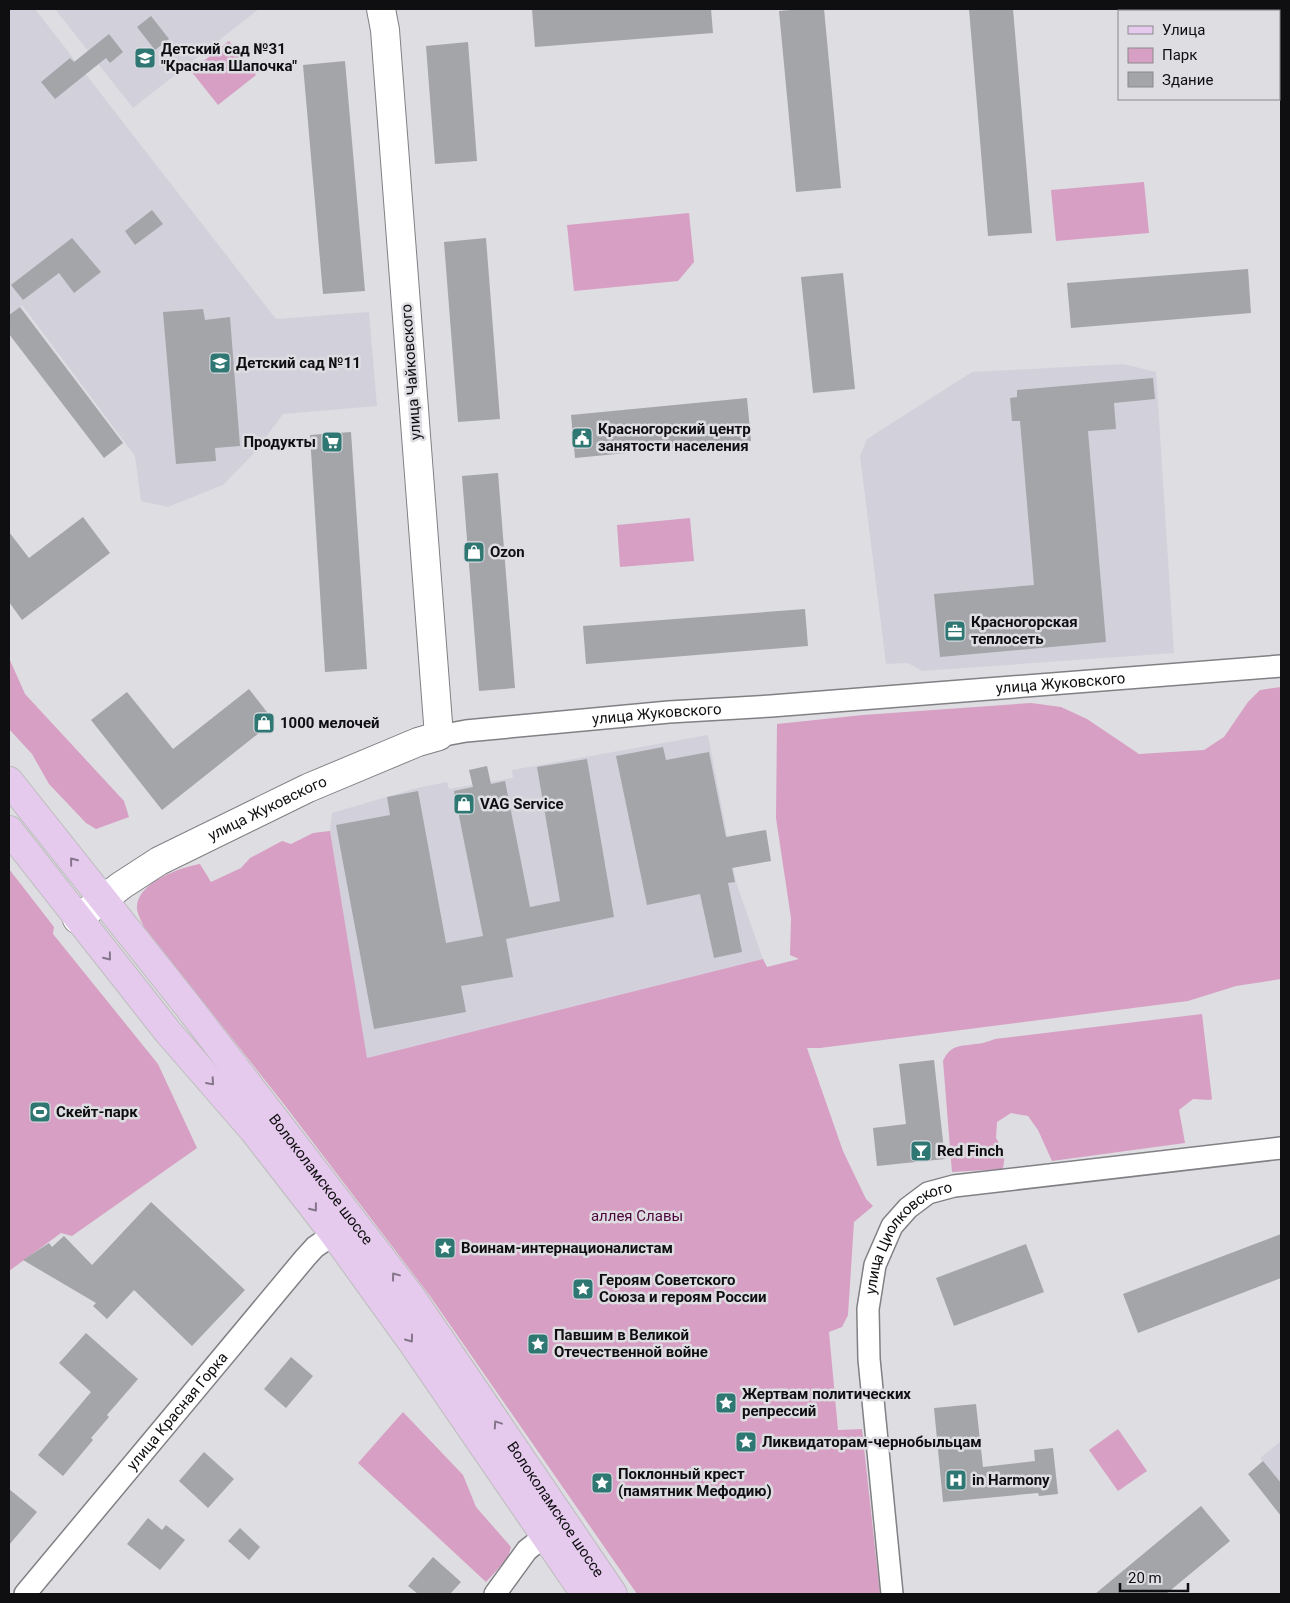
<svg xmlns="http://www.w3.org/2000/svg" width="1290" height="1603" font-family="Roboto,sans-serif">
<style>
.built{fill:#d2d0db}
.green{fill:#d79fc3}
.building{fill:#a3a5a9}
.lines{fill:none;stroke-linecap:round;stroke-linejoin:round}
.street-casing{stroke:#818084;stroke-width:24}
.secondary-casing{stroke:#818084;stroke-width:30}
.primary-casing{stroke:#bcbcbc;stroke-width:30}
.street{stroke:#fff;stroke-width:21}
.secondary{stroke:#fff;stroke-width:28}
.primary{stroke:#e5caed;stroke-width:28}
.oneway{stroke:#85758a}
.labels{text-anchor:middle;stroke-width:5;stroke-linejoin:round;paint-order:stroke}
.poi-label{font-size:15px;font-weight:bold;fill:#0f0e10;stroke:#dedde2;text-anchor:start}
.street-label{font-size:15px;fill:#0f0e10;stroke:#dedde2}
.park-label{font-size:15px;fill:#4b053b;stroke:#dedde2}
</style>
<rect width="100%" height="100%" fill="#dedde2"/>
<!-- built -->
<g class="built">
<polygon points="9,9 35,9 276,319 369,312 377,406 283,414 256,451 223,485 168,507 141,501 135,456 22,305 10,314 19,326 9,334"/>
<polygon points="55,9 259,9 133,108"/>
<polygon points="1123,364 1156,372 1174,653 922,671 908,663 886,664 860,456 867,439 972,372"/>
<polygon points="708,735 736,882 763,959 367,1058 330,831 332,813 417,788 447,782 449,789 513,778 512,770"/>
<polygon points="1281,1441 1281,1483 1260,1458"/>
</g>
<!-- green -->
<g class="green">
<polygon points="229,41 256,75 218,105 191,71"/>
<polygon points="1144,182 1149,233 1056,241 1051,190"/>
<polygon points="689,213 694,262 678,281 574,291 567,225"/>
<polygon points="690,518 694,561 620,567 617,525"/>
<polygon points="9,658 25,694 124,801 129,817 96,829 86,823 49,784 32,754 9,729"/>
<path d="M1281 687V979L1236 986 1188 1001 820 1048H807L843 1151 866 1199 873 1206 854 1222 848 1315 842 1327 829 1332 838 1430 862 1429 880 1594H637L430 1296 283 1103 144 927C141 921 138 915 137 909 135 883 181 867 200 864L211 882 241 868 250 858 282 841 291 844 313 833 330 831 367 1058 763 959 767 967 799 959 790 955 791 918 776 818 777 724 863 715 1031 703 1061 707 1087 719 1139 754 1204 750 1224 737 1248 702 1260 690Z"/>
<polygon points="9,869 54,927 53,934 158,1064 197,1148 72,1236 61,1233 9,1271"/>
<path d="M1202 1014 1212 1099 1210 1100 1193 1099 1179 1110 1185 1143 1052 1161 1038 1130 1028 1116 1011 1113 997 1122 996 1138 1005 1153 1003 1169 952 1172 943 1061C950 1045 960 1046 976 1044 982 1044 989 1041 995 1039Z"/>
<polygon points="403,1412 463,1475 476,1507 511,1547 508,1558 486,1582 358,1463"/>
<polygon points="1118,1429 1147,1471 1118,1491 1089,1450"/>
</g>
<!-- building -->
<g class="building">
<polygon points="532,9 711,9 713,33 535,47"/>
<polygon points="802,9 824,9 841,188 796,192 779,11"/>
<polygon points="969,9 1013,9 1032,233 988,236"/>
<polygon points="151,16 169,39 155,50 137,27"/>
<polygon points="109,34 123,52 110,63 106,58 55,99 41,82 70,58 74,62"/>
<polygon points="468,42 477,161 435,164 426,46"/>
<polygon points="345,61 365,291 323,294 303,65"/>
<polygon points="152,210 163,224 135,245 125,231"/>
<polygon points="72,238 101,272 74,293 59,273 23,300 11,285"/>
<polygon points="486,238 500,419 458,422 444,242"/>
<polygon points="1248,269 1251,313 1071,328 1067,283"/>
<polygon points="843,273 855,389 813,393 801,277"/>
<polygon points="20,307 123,443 104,458 9,334 9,315"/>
<polygon points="203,309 205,320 230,317 240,446 215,448 216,461 176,464 163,312"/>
<polygon points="1153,378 1155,399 1114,403 1116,429 1088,431 1106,642 940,657 934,594 1034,585 1020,421 1012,421 1010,398 1017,397 1017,390"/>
<polygon points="747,398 751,441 575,458 571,415"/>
<polygon points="351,432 367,669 325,672 310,435"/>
<polygon points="498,473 515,688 479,691 462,476"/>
<polygon points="83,517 110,553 22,620 9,602 9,532 29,558"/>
<polygon points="805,609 808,646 586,664 583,626"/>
<polygon points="249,689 274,721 162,810 91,720 127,692 173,749"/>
<polygon points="663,747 666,760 709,752 726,837 766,830 771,861 732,868 735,882 728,883 742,952 714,958 700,894 647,905 616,756"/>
<polygon points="587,759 614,917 506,939 513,977 461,986 466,1012 374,1029 336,825 390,815 387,797 418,791 446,943 483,936 454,791 473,787 469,770 487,766 491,784 505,781 530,907 560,901 537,767"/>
<polygon points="934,1060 945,1159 877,1166 873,1128 906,1124 899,1064"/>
<polygon points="151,1202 245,1290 192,1346 134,1290 107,1319 93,1306 96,1303 23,1260 49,1243 52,1247 64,1236 92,1265"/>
<polygon points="1281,1234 1281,1278 1138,1333 1123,1294"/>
<polygon points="1026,1244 1044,1292 954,1326 936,1278"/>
<polygon points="86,1333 138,1379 107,1415 109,1417 91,1438 93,1440 63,1476 38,1455 91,1392 59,1363"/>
<polygon points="291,1357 313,1376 286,1408 264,1389"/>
<polygon points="976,1404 983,1467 1035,1461 1034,1450 1053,1448 1058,1494 1039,1496 1038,1493 943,1502 934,1408"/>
<polygon points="204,1452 234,1479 208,1508 179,1481"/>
<polygon points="1263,1461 1281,1483 1281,1516 1248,1474"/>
<polygon points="9,1489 37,1512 9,1545"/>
<polygon points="1201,1506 1230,1541 1166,1594 1095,1594"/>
<polygon points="148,1518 162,1530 166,1525 185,1540 160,1570 127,1544"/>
<polygon points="240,1528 260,1547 249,1560 228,1541"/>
<polygon points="433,1557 461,1582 450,1594 418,1594 408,1586"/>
</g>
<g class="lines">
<!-- street casing -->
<g class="street-casing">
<g id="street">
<path id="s1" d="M439 736 466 731 669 712 771 706 1281 666"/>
<path id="s2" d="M25 1594 305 1258 315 1247 334 1234"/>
<polyline points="495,1594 527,1550 546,1535"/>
<path id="s3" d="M892 1594 869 1359 868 1309 875 1265 892 1226 908 1208 928 1193 954 1186 1281 1148"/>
</g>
</g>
<!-- secondary casing -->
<g class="secondary-casing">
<g id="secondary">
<path id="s4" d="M77 919 122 885 159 861 308 788 418 742 439 736 385 30 381 9"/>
</g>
</g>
<!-- primary casing -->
<g class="primary-casing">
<g id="primary">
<path id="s5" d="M9 781 187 1005 412 1298 613 1594"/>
<polyline points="9,830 168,1032 254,1131 334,1234 414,1345 585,1594"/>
</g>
</g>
<!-- street -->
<use href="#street" class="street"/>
<!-- secondary -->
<use href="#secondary" class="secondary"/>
<!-- primary -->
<use href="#primary" class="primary"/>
</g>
<!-- one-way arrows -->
<defs><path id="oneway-chevron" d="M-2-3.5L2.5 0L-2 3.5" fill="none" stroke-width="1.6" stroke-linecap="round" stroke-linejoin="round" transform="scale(1.25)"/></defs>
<g class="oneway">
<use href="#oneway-chevron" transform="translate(73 861) rotate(-129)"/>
<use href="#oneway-chevron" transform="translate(108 957) rotate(51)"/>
<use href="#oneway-chevron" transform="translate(211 1082) rotate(49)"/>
<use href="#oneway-chevron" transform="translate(314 1208) rotate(52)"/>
<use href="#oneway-chevron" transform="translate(395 1276) rotate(-127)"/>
<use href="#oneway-chevron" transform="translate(410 1339) rotate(54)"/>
<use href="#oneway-chevron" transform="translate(497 1424) rotate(-124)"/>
</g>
<!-- icons -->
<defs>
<g id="school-square" transform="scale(1.125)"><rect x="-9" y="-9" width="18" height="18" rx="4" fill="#2f7773" stroke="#dedde2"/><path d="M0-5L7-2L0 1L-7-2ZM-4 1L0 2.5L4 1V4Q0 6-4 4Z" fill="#fff"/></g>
<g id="civic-square" transform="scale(1.125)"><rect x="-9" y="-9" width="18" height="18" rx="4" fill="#2f7773" stroke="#dedde2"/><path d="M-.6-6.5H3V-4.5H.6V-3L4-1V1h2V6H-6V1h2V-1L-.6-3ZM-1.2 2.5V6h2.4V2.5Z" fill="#fff"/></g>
<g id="supermarket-square" transform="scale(1.125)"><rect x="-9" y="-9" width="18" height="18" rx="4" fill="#2f7773" stroke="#dedde2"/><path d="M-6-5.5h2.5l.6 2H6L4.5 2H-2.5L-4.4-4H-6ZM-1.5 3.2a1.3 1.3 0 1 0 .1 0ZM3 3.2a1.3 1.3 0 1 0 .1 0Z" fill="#fff"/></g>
<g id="shop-square" transform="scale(1.125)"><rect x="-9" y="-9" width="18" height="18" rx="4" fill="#2f7773" stroke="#dedde2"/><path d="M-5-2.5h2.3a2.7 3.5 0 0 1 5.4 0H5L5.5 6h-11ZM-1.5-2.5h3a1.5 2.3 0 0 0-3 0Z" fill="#fff"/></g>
<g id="office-square" transform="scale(1.125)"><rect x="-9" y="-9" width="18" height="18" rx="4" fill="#2f7773" stroke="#dedde2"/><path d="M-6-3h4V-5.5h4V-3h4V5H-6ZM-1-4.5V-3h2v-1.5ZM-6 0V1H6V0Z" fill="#fff"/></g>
<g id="stadium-square" transform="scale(1.125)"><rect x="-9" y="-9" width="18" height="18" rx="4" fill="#2f7773" stroke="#dedde2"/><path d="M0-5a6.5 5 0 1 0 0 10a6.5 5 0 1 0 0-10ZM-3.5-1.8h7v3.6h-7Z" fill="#fff"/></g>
<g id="bar-square" transform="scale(1.125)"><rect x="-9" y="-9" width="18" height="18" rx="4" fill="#2f7773" stroke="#dedde2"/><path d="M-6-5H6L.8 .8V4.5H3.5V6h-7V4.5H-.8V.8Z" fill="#fff"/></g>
<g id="sight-square" transform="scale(1.125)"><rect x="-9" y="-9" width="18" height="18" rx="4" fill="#2f7773" stroke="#dedde2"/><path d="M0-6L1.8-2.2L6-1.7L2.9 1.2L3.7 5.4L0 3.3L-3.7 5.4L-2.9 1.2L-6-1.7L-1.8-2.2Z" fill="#fff"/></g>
<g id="hospital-square" transform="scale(1.125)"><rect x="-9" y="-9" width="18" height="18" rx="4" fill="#2f7773" stroke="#dedde2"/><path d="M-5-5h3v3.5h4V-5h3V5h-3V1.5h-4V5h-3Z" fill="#fff"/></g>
</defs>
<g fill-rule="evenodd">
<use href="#school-square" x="145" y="58"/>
<use href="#school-square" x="220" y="363"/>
<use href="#civic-square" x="582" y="438"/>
<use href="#supermarket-square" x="332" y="442"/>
<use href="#shop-square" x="474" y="552"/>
<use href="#office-square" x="955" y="631"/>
<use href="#shop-square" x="264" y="723"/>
<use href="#shop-square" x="464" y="804"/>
<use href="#stadium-square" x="40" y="1112"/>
<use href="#bar-square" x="921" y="1151"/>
<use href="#sight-square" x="445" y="1248"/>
<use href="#sight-square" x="583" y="1289"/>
<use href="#sight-square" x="538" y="1344"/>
<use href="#sight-square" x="726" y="1403"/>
<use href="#sight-square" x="746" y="1442"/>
<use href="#hospital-square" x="956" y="1480"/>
<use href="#sight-square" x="602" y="1483"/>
</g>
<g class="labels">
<!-- poi labels -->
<g class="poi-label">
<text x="161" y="54">Детский сад №31<tspan x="161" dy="17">"Красная Шапочка"</tspan></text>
<text x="236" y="368">Детский сад №11</text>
<text x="598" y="434">Красногорский центр<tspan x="598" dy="17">занятости населения</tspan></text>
<text x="316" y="447" text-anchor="end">Продукты</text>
<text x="490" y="557">Ozon</text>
<text x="971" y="627">Красногорская<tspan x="971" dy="17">теплосеть</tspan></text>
<text x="280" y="728">1000 мелочей</text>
<text x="480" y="809">VAG Service</text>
<text x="56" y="1117">Скейт-парк</text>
<text x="937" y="1156">Red Finch</text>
<text x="461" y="1253">Воинам-интернационалистам</text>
<text x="599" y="1285">Героям Советского<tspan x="599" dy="17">Союза и героям России</tspan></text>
<text x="554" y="1340">Павшим в Великой<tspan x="554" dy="17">Отечественной войне</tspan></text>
<text x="742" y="1399">Жертвам политических<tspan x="742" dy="17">репрессий</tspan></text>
<text x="762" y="1447">Ликвидаторам-чернобыльцам</text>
<text x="618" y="1479">Поклонный крест<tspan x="618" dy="17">(памятник Мефодию)</tspan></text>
<text x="972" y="1485">in Harmony</text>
</g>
<!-- street labels -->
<g class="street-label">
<text transform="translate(411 372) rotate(-94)" y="5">улица Чайковского</text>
<text dy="5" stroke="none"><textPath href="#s1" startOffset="624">улица Жуковского</textPath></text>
<text dy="5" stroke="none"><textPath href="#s1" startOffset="219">улица Жуковского</textPath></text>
<text dy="5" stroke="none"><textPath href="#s4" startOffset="221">улица Жуковского</textPath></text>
<text dy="5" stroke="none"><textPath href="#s5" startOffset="506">Волоколамское шоссе</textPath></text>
<text dy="5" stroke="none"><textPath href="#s3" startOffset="374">улица Циолковского</textPath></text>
<text dy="5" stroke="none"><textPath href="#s2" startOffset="238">улица Красная Горка</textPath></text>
<text dy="5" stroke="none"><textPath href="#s5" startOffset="911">Волоколамское шоссе</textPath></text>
</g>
<!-- park labels -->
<g class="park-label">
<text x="637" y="1221">аллея Славы</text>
</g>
</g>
<!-- border -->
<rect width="1290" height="1603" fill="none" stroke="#0f0e10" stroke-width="20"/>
<!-- legend -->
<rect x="1118" y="10" width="162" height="90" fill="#dedde2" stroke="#8b8a8e"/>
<rect x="1128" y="26" width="25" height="8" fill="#e5caed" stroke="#8b8a8e"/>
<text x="1162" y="35" font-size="15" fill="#0f0e10">Улица</text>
<rect x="1128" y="48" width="25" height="15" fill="#d79fc3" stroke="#8b8a8e"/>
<text x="1162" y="60" font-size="15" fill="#0f0e10">Парк</text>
<rect x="1128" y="72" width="25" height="15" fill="#a3a5a9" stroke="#8b8a8e"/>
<text x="1162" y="85" font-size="15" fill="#0f0e10">Здание</text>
<!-- scale -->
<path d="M1120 1583v8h68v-8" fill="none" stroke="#0f0e10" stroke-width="2.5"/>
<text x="1128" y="1583" font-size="15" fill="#0f0e10" stroke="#dedde2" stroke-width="4" paint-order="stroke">20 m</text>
</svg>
